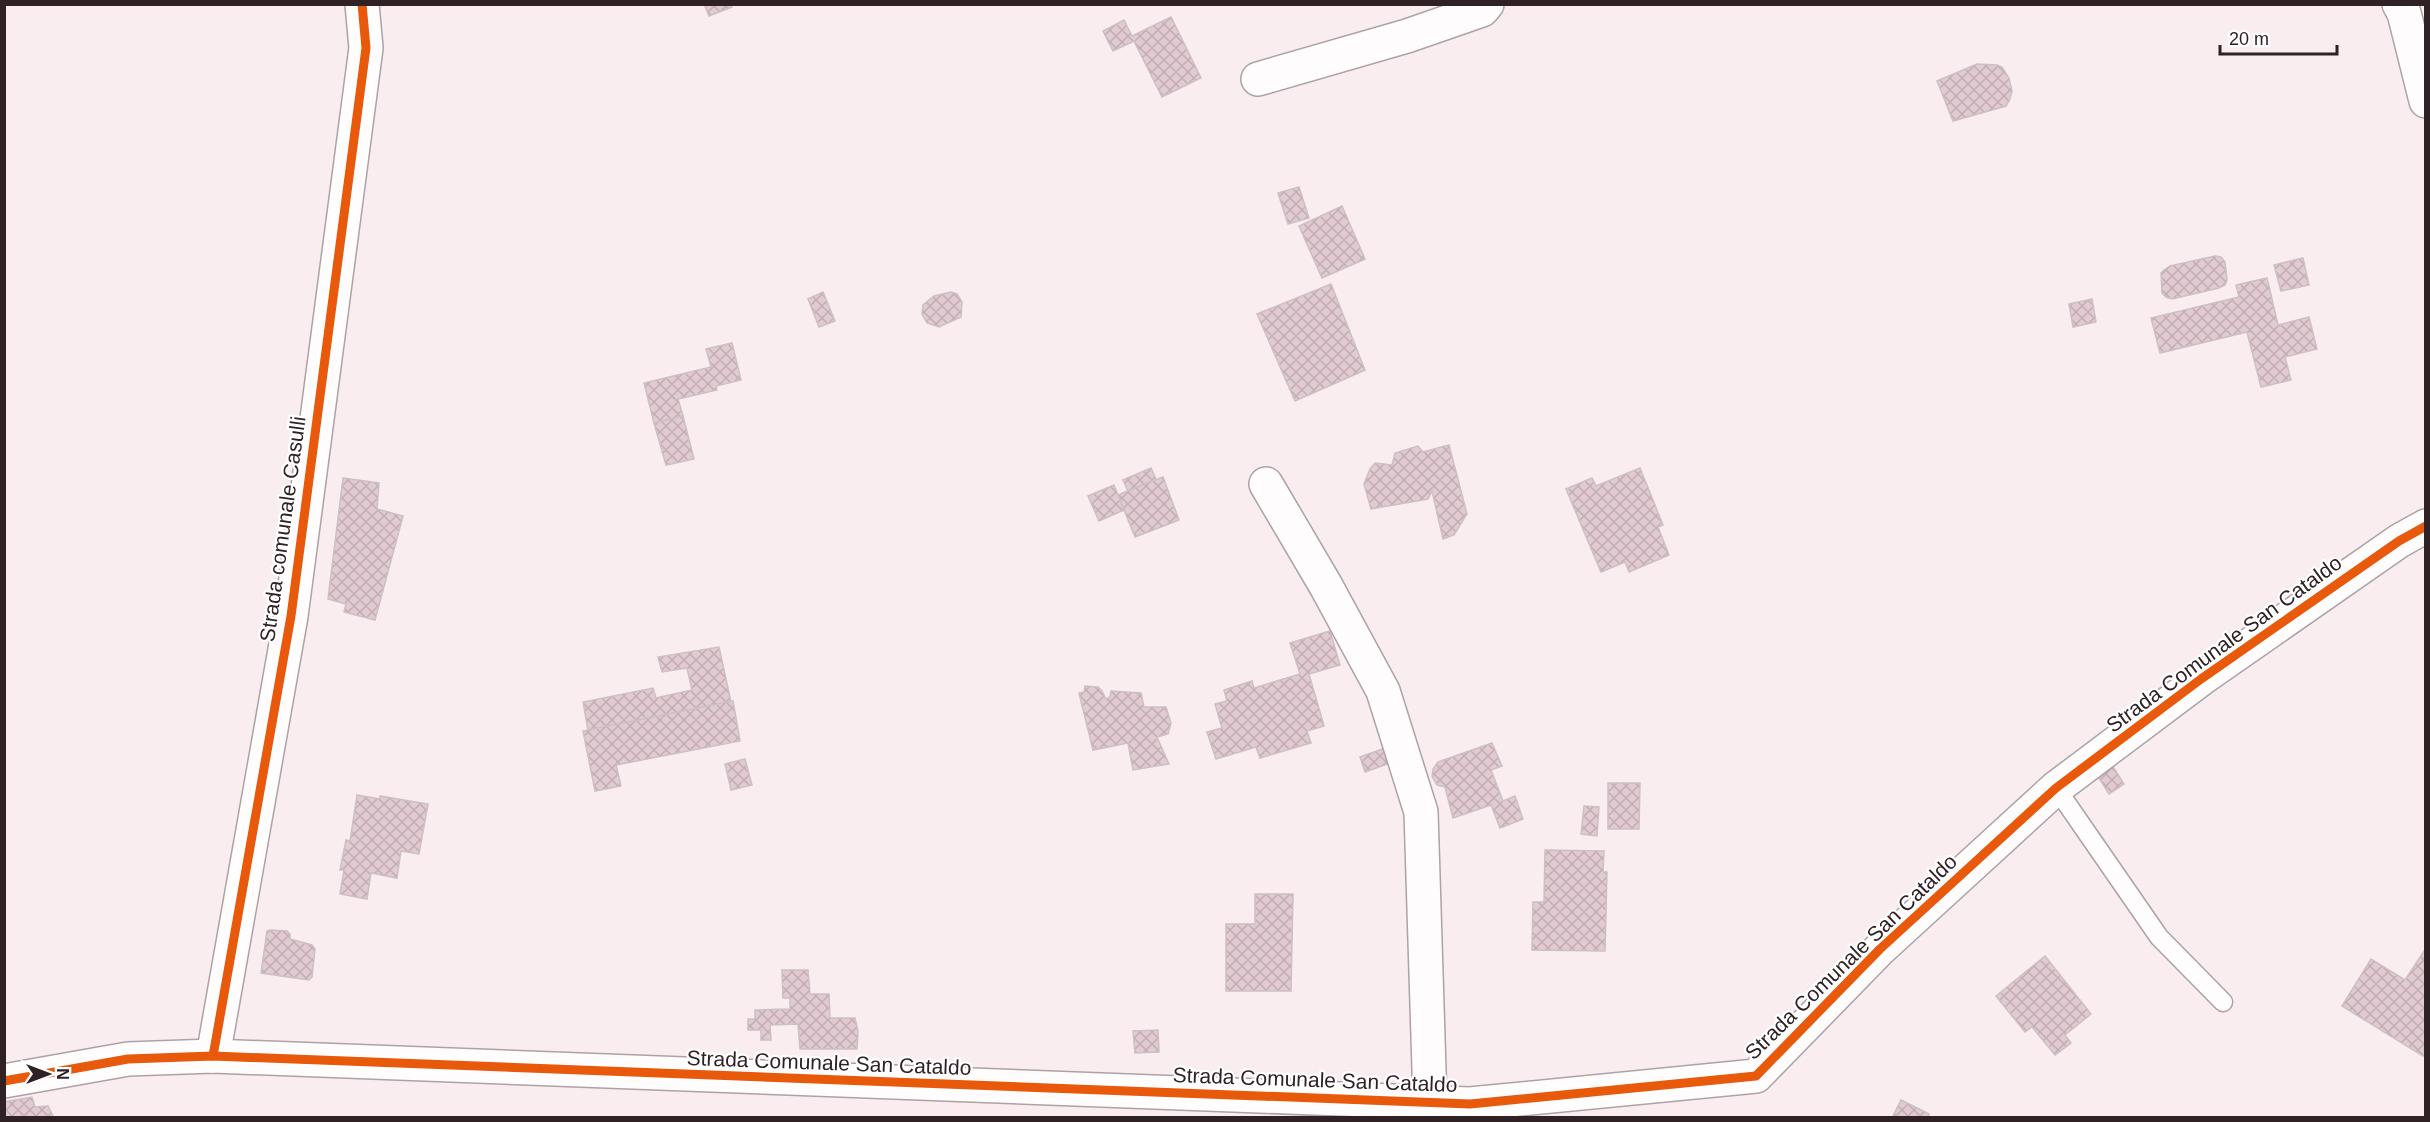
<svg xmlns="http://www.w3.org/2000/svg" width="2430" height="1122" font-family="Helvetica,sans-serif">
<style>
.building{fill:url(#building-cross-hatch);stroke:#ccc0c3;stroke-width:1.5}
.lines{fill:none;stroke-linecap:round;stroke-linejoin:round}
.lane-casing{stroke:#ada2a5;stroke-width:21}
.street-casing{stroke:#ada2a5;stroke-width:36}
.lane{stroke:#fefcfd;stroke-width:18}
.street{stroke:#fefcfd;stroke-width:33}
.cycleway-casing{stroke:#fff;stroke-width:13}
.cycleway{stroke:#e8590c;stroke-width:9}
.labels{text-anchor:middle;stroke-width:4.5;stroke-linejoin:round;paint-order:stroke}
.street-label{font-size:21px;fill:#2f2124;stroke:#fff}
</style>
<defs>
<pattern id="building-cross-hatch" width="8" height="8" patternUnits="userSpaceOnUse" patternTransform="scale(1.5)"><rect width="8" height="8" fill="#e1cad1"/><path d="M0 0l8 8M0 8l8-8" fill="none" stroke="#c1adb3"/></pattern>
</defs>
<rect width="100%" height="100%" fill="#f9edf0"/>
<!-- building -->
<g class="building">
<polygon points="704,4 731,4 732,7 709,16"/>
<polygon points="1171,17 1201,78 1162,97 1134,41 1113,51 1103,31 1124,20 1132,36"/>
<polygon points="1977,64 1997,65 2002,67 2009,78 2012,91 2010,99 2006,106 1953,121 1937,81"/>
<polygon points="1299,187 1309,218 1288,224 1278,193"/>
<polygon points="1342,206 1365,259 1322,278 1299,226"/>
<polygon points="2215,256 2221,257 2225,262 2227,280 2225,285 2219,288 2172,299 2166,297 2162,293 2161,273 2164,270 2170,266"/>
<polygon points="2303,258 2309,285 2281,291 2274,265"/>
<polygon points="2267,278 2278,325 2309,317 2317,349 2285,357 2291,380 2261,387 2247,332 2160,353 2151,318 2239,297 2236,285"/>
<polygon points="1331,284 1365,370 1295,401 1257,314"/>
<polygon points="823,292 835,321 819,327 808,299"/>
<polygon points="951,292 957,294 962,302 961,317 939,327 927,323 922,314 923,305 934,296"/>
<polygon points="2092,299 2096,322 2073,327 2069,304"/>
<polygon points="732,343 741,380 716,386 717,390 678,399 683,416 654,423 644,383 711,367 706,349"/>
<polygon points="683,416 694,459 666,465 654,423"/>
<polygon points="1449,445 1467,514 1454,535 1443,539 1432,491 1428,499 1371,509 1364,484 1370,469 1375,463 1392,465 1395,453 1418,446 1423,452"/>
<polygon points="1151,468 1156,479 1128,491 1123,480"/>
<polygon points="1640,468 1663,525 1658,527 1669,555 1629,572 1625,562 1601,572 1566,489 1592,478 1596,486"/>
<polygon points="1163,477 1179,520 1135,537 1118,495"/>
<polygon points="343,478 379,483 377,509 403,516 375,620 344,612 346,604 328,599"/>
<polygon points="1114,485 1124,510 1099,521 1088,496"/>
<polygon points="1330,631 1340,665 1309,674 1324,726 1307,731 1311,743 1260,758 1256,747 1216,759 1207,732 1222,728 1215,704 1227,701 1224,690 1252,681 1254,688 1300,674 1290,643"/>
<polygon points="719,647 731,702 588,730 583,702 653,688 656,698 692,690 687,668 662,672 658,657"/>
<polygon points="1085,686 1098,687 1102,691 1106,699 1110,697 1111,691 1141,693 1144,707 1166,707 1171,723 1168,734 1157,737 1169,764 1133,770 1128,743 1093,750 1079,693 1084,692"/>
<polygon points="733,701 740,741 616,765 621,786 595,791 583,731"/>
<polygon points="1492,743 1502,766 1491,770 1503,801 1515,796 1523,819 1500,828 1491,805 1453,818 1445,787 1437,785 1432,776 1433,769 1438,762"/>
<polygon points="1388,747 1393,762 1365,772 1360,757"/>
<polygon points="745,759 752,785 731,790 725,764"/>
<polygon points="2112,765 2124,784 2109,794 2097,775"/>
<polygon points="1608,783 1640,783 1639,829 1608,829"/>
<polygon points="357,795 380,799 380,796 428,804 419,854 401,851 397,878 371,873 367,899 340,894 344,870 340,870 346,840 350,841"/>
<polygon points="1584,806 1599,807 1597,836 1581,834"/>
<polygon points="1545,850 1604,851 1603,872 1607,872 1605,951 1532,950 1533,902 1544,902"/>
<polygon points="1255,894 1293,894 1291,991 1226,991 1226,924 1255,924"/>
<polygon points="270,930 287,931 290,934 290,939 312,945 315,949 312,977 309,980 261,973 267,931"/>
<polygon points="2426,948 2426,1052 2423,1056 2342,1006 2371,959 2405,980"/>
<polygon points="2045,956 2091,1014 2065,1035 2071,1043 2055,1055 2032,1027 2025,1032 1996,996"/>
<polygon points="782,970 808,970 810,994 829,994 830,1018 855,1018 858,1031 857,1049 800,1049 798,1024 770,1025 771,1040 761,1040 761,1030 748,1030 748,1019 755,1019 755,1010 790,1009 790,998 783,998"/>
<polygon points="1158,1030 1159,1052 1135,1053 1133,1031"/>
<polygon points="32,1097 35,1107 48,1106 54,1118 4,1118 4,1102"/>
<polygon points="1901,1100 1929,1114 1928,1118 1892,1118"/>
</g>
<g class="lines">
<!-- lane casing -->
<g class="lane-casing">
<polyline id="lane" points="2056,788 2159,937 2223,1002"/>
</g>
<!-- street casing -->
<g class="street-casing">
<g id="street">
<polyline points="2399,4 2404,13 2426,101"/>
<polyline points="1258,79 1407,36 1482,10 1487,4"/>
<polyline points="1266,484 1326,586 1383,691 1421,812 1430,1102"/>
<polyline points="213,1056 291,616 366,48 362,4"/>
<polyline points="4,1081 128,1059 213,1056 1470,1104 1756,1076 1880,949 2056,788 2201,679 2399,541 2426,526"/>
</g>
</g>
<!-- lane -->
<use href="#lane" class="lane"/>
<!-- street -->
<use href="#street" class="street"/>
<!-- cycleway casing -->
<g class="cycleway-casing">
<g id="cycleway">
<polyline points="213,1056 291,616 366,48 362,4"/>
<polyline points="4,1081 128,1059 213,1056 1470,1104 1756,1076 1880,949 2056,788 2201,679 2399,541 2426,526"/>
</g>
</g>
<!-- cycleway -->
<use href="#cycleway" class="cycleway"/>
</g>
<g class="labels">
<!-- street labels -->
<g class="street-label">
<text transform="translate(283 529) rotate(-82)" y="7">Strada comunale Casulli</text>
<text transform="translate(2224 644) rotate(-36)" y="7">Strada Comunale San Cataldo</text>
<text transform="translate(1851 957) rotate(-44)" y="7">Strada Comunale San Cataldo</text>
<text transform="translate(829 1063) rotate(2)" y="7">Strada Comunale San Cataldo</text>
<text transform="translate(1315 1080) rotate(2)" y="7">Strada Comunale San Cataldo</text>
</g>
</g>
<!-- border -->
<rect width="2430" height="1122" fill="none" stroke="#2f2124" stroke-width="12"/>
<!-- north arrow -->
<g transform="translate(48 1074) rotate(90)" stroke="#ffffff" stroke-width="4.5" paint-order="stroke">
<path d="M0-4.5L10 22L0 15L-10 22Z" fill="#2f2124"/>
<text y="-9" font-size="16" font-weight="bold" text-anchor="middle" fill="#2f2124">N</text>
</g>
<!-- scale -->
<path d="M2220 45v9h117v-9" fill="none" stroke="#2f2124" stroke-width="3"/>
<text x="2229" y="45" font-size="18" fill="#2f2124" stroke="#ffffff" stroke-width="4.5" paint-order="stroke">20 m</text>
</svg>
